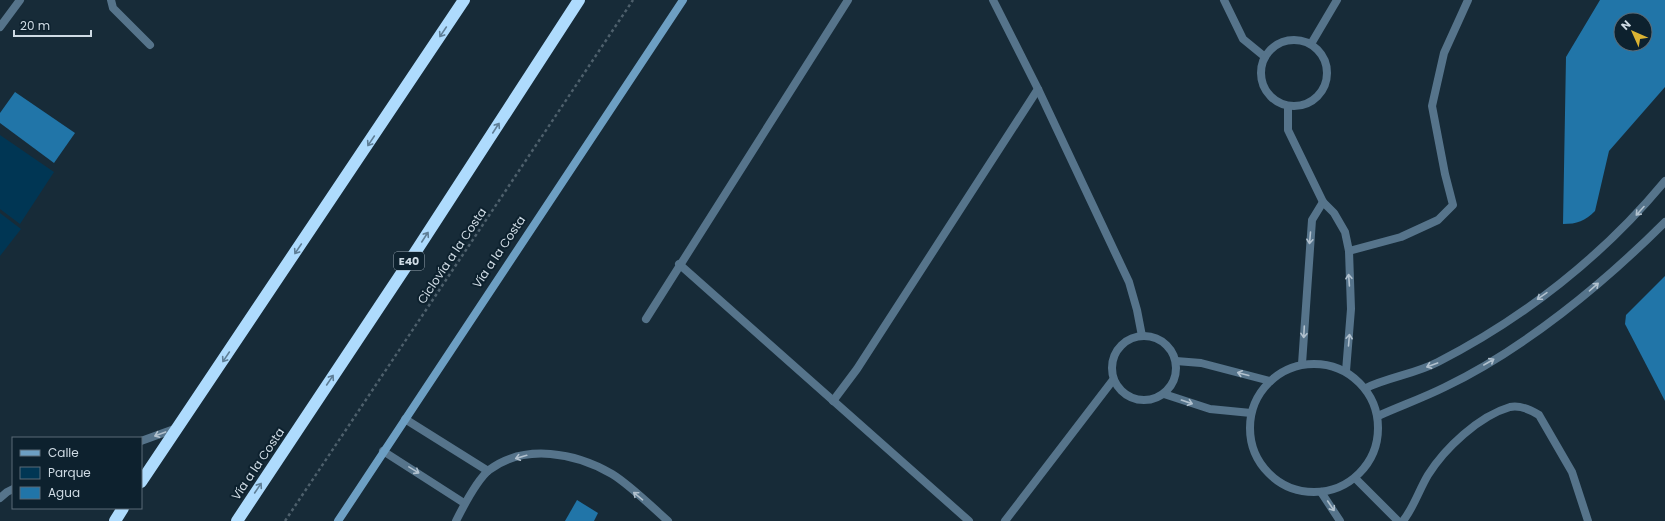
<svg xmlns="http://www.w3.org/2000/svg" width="1665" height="521" font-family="Poppins,sans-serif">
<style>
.green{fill:#003654}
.water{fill:#2175a8;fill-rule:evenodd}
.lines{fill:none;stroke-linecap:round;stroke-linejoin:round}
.path{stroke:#4e606c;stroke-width:2.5;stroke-dasharray:3 3;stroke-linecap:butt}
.lane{stroke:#56748b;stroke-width:8}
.street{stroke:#56748b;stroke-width:8}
.secondary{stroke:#6d9fc3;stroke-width:8}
.highway{stroke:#aedbfd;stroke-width:12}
.oneway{stroke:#5e7e96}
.oneway2{stroke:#b1c1ce}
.labels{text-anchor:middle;stroke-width:4;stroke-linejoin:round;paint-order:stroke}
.shield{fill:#0d212e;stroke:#95a3ad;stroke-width:1}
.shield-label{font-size:11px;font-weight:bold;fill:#cfdbe4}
.street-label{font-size:12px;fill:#cfdbe4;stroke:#0d212e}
</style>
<rect width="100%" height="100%" fill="#172b38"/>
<!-- green -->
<g class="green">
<polygon points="0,135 54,172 20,224 0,209"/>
<polygon points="0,213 21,229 0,256"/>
</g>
<!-- water -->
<g class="water">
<path d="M1600 0H1665V87L1609 151 1595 211C1585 221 1577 224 1563 224L1566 57ZM1621 20H1645V44H1621Z"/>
<polygon points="15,92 75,133 54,163 0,123 0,113"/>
<polygon points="1665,276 1665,401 1625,324 1626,315"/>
<polygon points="577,500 598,513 594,521 565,521"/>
</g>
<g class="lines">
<!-- path -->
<polyline class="path" points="285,521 633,0"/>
<!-- lane -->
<g class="lane">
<polyline points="111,0 113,8 150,45"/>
<polyline points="141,441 177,428"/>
<polyline points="0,498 7,492 13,489"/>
</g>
<!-- street -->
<g class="street">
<polyline points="993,0 1038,89 1129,282 1137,310 1142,336"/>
<polyline points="1224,0 1243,39 1265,57"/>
<polyline points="0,27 20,0"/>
<circle cx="1294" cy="73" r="33"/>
<polyline points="1311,44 1337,0"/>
<polyline points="1288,106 1288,130 1323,202 1334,213 1345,232 1349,251 1351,309 1346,371"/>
<polyline points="1349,251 1401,237 1438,220 1453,205 1445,174 1432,106 1444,53 1468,0"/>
<polyline points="679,264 969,521"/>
<polyline points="646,319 848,0"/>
<circle cx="1144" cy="368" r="32"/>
<polyline points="1176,361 1201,363 1270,381"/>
<circle cx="1314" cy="428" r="64"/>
<polyline points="1302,364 1312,220 1323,202"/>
<path d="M1366 388C1389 377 1415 374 1438 362 1524 318 1603 256 1665 181"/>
<polyline points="1164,394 1210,409 1251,413"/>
<polyline points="833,401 857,369 1038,89"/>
<path d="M1378 416C1400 406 1423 398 1445 387 1524 349 1603 284 1665 222"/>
<polyline points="405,419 488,471"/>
<polyline points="383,451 464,503"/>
<polyline points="1355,478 1398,521"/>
<polyline points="1321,492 1340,521"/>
<path d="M456 521C463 507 477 480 489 470 525 443 576 453 612 474 630 485 652 507 668 521"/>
<polyline points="1005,521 1113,380"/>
<path d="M1403 521C1414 507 1419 490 1428 475 1445 448 1479 416 1510 407 1520 405 1531 410 1539 415L1572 472 1588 521"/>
</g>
<!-- secondary -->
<polyline class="secondary" points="338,521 683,0"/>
<!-- highway -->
<g class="highway">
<polyline points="141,482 464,0"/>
<polyline points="115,521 123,508"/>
<polyline points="237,521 407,265 579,0"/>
</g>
</g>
<!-- one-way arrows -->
<defs><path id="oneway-shaft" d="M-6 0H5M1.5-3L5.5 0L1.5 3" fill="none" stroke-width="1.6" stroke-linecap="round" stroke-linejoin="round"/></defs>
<g class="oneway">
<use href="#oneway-shaft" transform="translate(443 32) rotate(124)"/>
<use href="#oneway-shaft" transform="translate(496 128) rotate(-57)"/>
<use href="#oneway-shaft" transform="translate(371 141) rotate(124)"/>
<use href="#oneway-shaft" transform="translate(425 237) rotate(-57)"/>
<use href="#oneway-shaft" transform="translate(298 249) rotate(124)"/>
<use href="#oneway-shaft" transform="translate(226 357) rotate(124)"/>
<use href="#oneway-shaft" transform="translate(330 380) rotate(-56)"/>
<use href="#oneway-shaft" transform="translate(258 488) rotate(-56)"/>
</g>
<g class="oneway2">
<use href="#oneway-shaft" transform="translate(1640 211) rotate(132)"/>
<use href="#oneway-shaft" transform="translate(1310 238) rotate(95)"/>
<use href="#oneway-shaft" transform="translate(1349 280) rotate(-94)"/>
<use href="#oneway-shaft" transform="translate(1594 287) rotate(-41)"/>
<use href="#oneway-shaft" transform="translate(1542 296) rotate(145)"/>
<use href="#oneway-shaft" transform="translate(1304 332) rotate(93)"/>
<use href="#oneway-shaft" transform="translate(1349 340) rotate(-85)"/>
<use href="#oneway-shaft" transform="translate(1489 362) rotate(-30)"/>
<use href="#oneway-shaft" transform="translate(1432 365) rotate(160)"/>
<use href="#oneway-shaft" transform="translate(1243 374) rotate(-165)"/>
<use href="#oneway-shaft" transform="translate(1187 402) rotate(19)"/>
<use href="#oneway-shaft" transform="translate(160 434) rotate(160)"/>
<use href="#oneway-shaft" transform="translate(521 457) rotate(164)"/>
<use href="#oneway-shaft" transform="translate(414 470) rotate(31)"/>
<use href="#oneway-shaft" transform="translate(638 496) rotate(-140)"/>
<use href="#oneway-shaft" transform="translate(1331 506) rotate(56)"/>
</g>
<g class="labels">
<!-- shield labels -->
<rect class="shield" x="394" y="252" width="30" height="18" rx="3"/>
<g class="shield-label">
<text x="409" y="265">E40</text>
</g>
<!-- street labels -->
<g class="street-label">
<text transform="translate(499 252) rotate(-56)" y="4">Vía a la Costa</text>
<text transform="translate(452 256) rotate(-56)" y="4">Ciclovía a la Costa</text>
<text transform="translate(258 464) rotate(-56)" y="4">Vía a la Costa</text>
</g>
</g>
<!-- legend -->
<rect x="12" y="437" width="130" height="72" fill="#0d212e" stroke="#5b6b77"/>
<rect x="20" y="450" width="20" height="6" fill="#6d9fc3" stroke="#5b6b77"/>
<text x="48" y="457" font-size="12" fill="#cfdbe4">Calle</text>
<rect x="20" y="467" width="20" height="12" fill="#003654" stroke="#5b6b77"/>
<text x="48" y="477" font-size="12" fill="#cfdbe4">Parque</text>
<rect x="20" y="487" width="20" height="12" fill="#2175a8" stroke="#5b6b77"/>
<text x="48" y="497" font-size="12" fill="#cfdbe4">Agua</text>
<!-- north arrow -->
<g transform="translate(1633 32) rotate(315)"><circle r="19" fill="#0d212e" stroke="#5b6b77"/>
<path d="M0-3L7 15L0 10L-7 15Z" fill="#dab333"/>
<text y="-6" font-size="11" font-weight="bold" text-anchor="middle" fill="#cfdbe4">N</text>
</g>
<!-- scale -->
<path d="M14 30v6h77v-6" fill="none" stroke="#cfdbe4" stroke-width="2"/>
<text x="20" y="30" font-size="12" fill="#cfdbe4" stroke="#0d212e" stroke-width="3" paint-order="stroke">20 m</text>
</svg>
